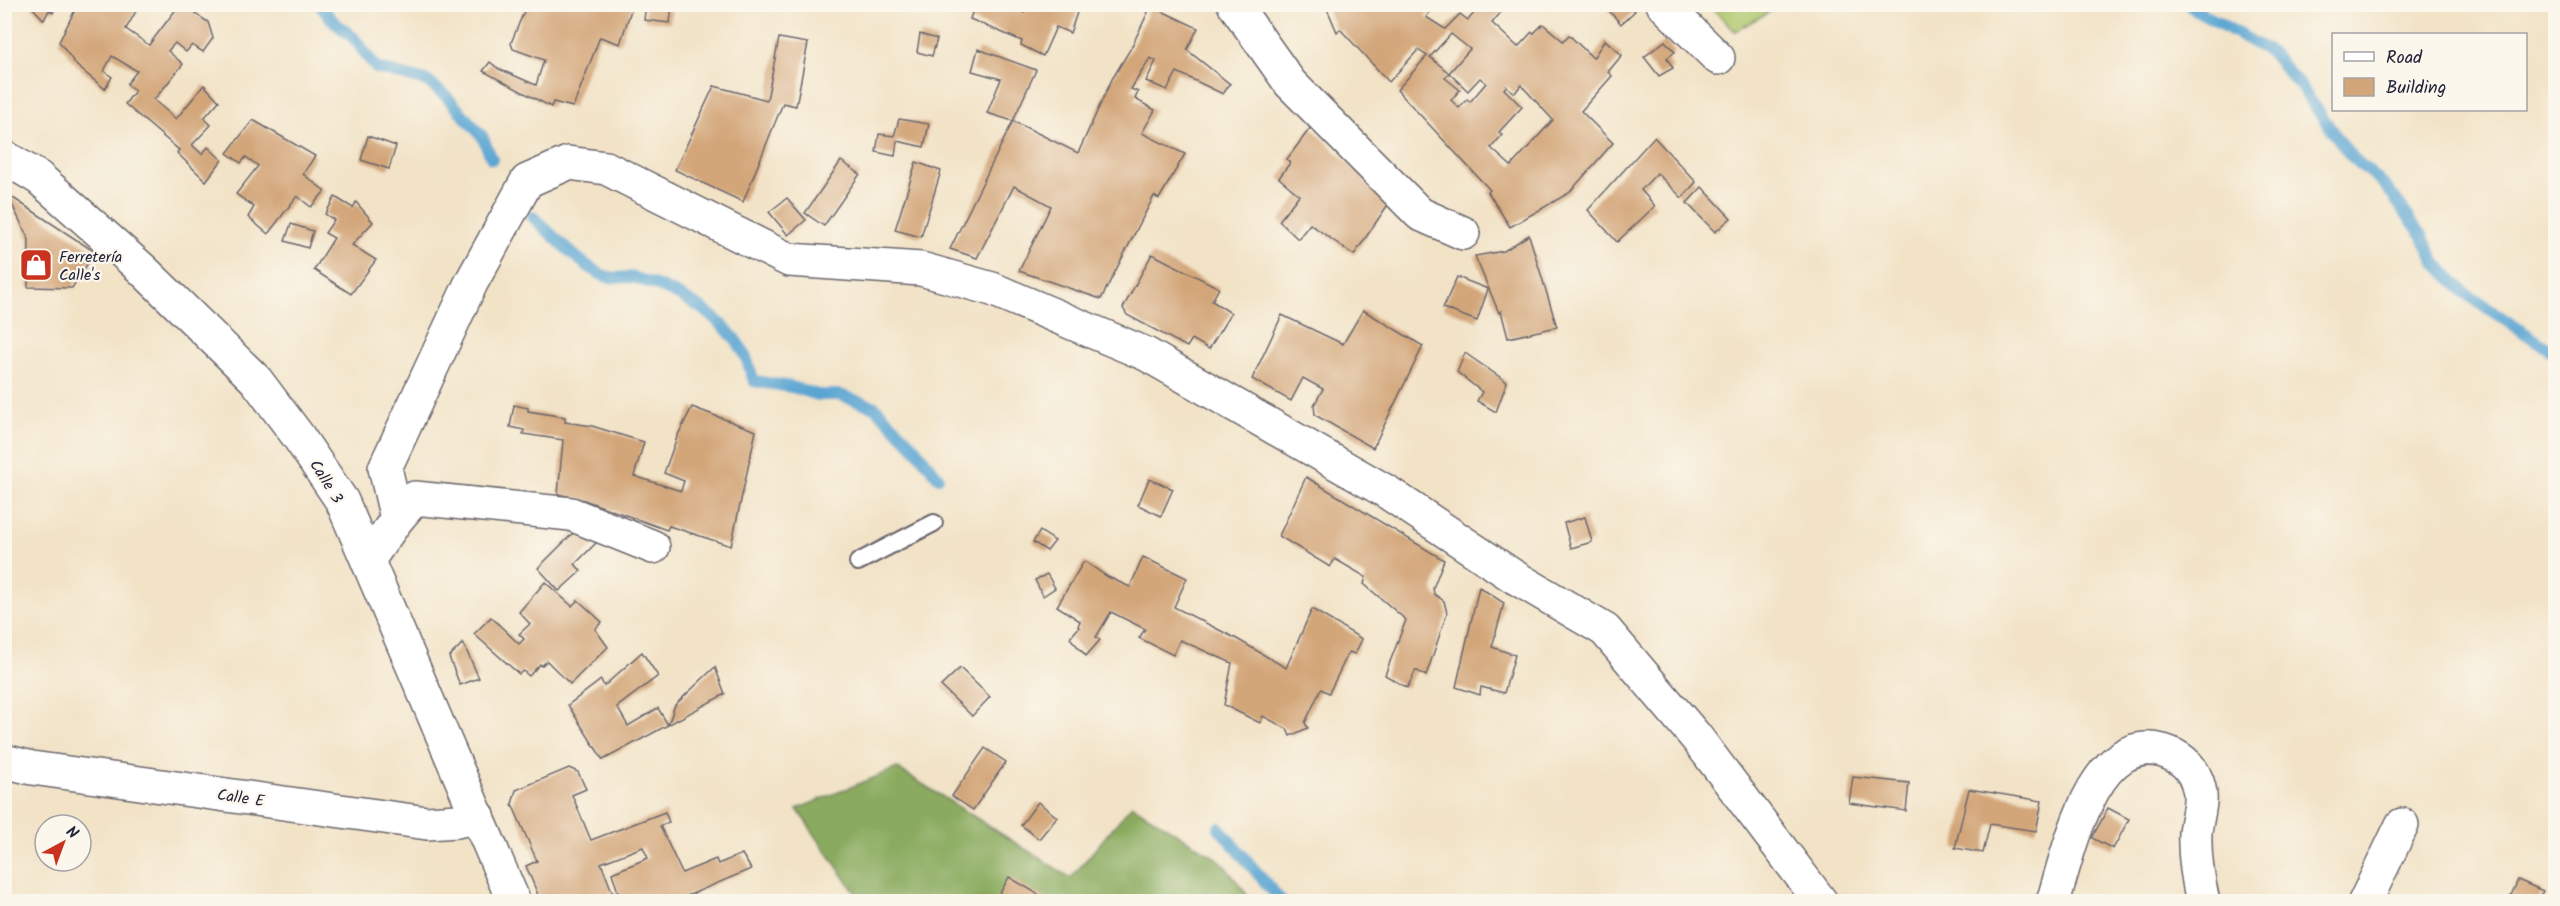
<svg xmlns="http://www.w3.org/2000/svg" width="2560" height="906" font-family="Kalam,sans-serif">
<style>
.green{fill:#adc66b;stroke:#687453;stroke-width:1.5}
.forest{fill:#8aab5f;stroke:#56664d;stroke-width:1.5}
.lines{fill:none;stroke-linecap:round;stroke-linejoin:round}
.stream{stroke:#5aa5d2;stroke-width:12}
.building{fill:#d3a679;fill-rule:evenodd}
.service-casing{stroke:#6b666c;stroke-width:20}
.minor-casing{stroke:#6b666c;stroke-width:36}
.service{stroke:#fff;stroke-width:16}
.minor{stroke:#fff;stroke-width:33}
.labels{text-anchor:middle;stroke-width:4.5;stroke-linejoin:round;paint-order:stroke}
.poi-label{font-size:16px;fill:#22223b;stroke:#fbf7ec;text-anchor:start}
.street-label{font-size:16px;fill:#22223b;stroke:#fbf7ec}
</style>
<rect width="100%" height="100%" fill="#fbf7ec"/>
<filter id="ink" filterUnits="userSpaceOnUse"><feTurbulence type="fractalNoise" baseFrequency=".0167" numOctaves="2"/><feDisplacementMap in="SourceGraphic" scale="12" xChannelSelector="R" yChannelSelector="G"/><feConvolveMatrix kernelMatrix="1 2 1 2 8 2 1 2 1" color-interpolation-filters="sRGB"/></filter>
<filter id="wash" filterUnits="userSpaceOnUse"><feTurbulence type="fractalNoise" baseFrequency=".008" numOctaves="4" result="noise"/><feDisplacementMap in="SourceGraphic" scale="24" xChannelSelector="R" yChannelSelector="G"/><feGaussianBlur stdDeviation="1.35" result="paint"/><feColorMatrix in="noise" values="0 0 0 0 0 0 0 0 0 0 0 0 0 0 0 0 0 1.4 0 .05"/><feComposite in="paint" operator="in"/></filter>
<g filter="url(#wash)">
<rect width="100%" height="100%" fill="#f2e3c7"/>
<!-- green -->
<polygon class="green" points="1709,5 1782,5 1735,31"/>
<!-- forest -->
<polygon class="forest" points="897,768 1071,878 1132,805 1221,861 1252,901 861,901 797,809"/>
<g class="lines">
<!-- stream -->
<g class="stream">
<polyline points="319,4 334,22 354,38 376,68 427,81 446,96 482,136 492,159"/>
<polyline points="2191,7 2272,53 2300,86 2350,155 2386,187 2422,235 2435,262 2465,293 2556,354"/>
<path d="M533 217C550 233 587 271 608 277 617 279 627 276 635 278 676 290 720 313 743 351 748 360 750 372 754 381L792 387 818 395H840L875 407 915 448 938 477"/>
<polyline points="1219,828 1282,902"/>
</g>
</g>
<g id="blocks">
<!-- building -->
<g class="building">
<polygon points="78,4 140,4 126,29 149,45 180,4 190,4 197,15 208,22 213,38 203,52 192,45 186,52 175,43 168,51 183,64 154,100 176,119 204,85 219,101 204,118 211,125 192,145 202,154 208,147 222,160 206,181 177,153 179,150 125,104 135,91 127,84 137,71 112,56 104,71 112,77 105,89 77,66 59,42"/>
<polygon points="527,4 633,4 620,44 600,37 573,107 553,102 551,107 483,71 490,62 499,69 536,85 544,60 513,49 511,43"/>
<polygon points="646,4 672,4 670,23 644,20"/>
<polygon points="975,4 1000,4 1024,13 1027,4 1080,4 1070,33 1056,27 1043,56 1021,45 1022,41 970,19"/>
<path d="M1325 4H1436L1426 17 1445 29 1460 14 1468 20 1482 4H1508L1492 23 1518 47 1532 32 1534 33 1543 24 1563 41 1569 35 1593 58 1605 40 1622 55 1608 72 1612 76 1581 111 1613 143 1569 193 1510 227 1488 192 1490 190 1397 90 1427 56 1418 50 1389 82 1340 29 1337 32ZM1451 34 1470 49 1449 73 1468 91 1480 78 1486 83 1470 102 1467 99 1459 108 1451 100 1460 90 1445 78 1449 73 1430 57ZM1521 85 1553 120 1511 166 1491 148 1502 135 1499 132 1522 107 1504 89 1506 86 1515 93Z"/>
<polygon points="1603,4 1629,4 1635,11 1621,24"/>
<polygon points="33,5 56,5 53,13 49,10 44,20 32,7"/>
<polygon points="1151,6 1198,28 1187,50 1230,84 1223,94 1177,72 1167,90 1146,81 1156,61 1150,58 1131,89 1138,92 1135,99 1155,110 1142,133 1185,154 1159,199 1154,196 1101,299 1019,271 1051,206 1014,186 977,258 950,249 1013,121 1078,153 1112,79 1131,48"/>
<polygon points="920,34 937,39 932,56 917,52"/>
<polygon points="779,38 808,43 796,106 783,103 743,202 675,170 714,86 767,100"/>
<polygon points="1665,41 1675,52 1667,58 1673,68 1659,76 1644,57"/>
<polygon points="978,49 1036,70 1013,121 987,113 1001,79 972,71"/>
<polygon points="899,119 929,124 924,147 897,141 895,156 876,152 879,134 894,136"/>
<polygon points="253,120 315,156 303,174 325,191 311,207 297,196 268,234 248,217 254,207 236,194 258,166 246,157 241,163 227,153"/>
<polygon points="1311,127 1389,203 1354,255 1310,224 1298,239 1279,221 1299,195 1279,178 1290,163 1287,159"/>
<polygon points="368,136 396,146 389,169 361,160"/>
<polygon points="1654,137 1696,182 1682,198 1657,173 1641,190 1655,206 1617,242 1588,210"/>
<polygon points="841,161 860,174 824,226 805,213"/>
<polygon points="916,162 941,171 921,237 895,230"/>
<polygon points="1702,187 1731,218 1715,232 1687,203"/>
<polygon points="7,194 95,252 72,288 28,287 29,240"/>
<polygon points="335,197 353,208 356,202 373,222 352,245 376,260 351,294 314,270 334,238 325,233 334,220 325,214"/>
<polygon points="787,198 806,220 788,235 769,212"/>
<polygon points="291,224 313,231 308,248 285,241"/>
<polygon points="1529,235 1557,327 1508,338 1501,311 1499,313 1475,256 1504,251"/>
<polygon points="1152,254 1219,288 1212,301 1231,313 1209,349 1192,339 1187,347 1127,315 1123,308"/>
<polygon points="1457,277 1488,289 1477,321 1443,308"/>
<polygon points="1363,310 1423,346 1373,448 1315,415 1314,405 1323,389 1303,378 1291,401 1252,379 1282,315 1343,344"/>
<polygon points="1465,353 1507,382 1496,412 1477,401 1482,392 1457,372"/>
<polygon points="514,405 528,408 528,411 565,417 565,422 592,426 644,442 634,476 681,491 684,481 664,473 677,437 692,407 756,431 731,546 669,526 667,530 584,500 558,494 563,440 523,434 524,430 510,427"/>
<polygon points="1306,477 1444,560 1433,588 1434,594 1444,601 1447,613 1426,676 1416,670 1407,688 1385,675 1406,620 1364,584 1366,577 1335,559 1330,567 1279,536"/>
<polygon points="1149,479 1173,489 1161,516 1138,505"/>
<polygon points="1585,517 1592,542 1571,548 1564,523"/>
<polygon points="1040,531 1055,541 1047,551 1033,542"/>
<polygon points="573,533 597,542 575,564 581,571 559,591 538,568"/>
<polygon points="1143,557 1187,578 1174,607 1237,639 1286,668 1312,609 1362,639 1355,654 1349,652 1329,693 1321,689 1305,723 1308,728 1290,736 1287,729 1263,716 1260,723 1224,705 1232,663 1180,640 1173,655 1139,638 1145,629 1111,612 1096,637 1100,640 1086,656 1070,638 1079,627 1078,626 1080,621 1057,606 1084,561 1108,577 1130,587"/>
<polygon points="1047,574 1055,588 1043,596 1035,580"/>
<polygon points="545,582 572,606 578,600 602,622 595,629 608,647 570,684 547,661 541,666 540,664 529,676 523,671 519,674 474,634 491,617 519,644 524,639 519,634 530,624 519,612"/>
<polygon points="1479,587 1504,603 1492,647 1515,655 1504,693 1481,687 1480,695 1456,687"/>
<polygon points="463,643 479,678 460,685 449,657"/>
<polygon points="642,652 658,676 617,707 628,726 658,708 668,725 603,760 568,705 601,680 604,686"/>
<polygon points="715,667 725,694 668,725 675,705"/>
<polygon points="960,668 990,697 972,716 941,686"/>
<polygon points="985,748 1006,762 973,810 952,796"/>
<path d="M569 768 578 772 586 789 572 795 591 840 665 812 669 822 660 826 682 873 716 859 718 864 742 854 751 869 673 902H606L605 898 595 902H541L526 866 537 861 512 804 516 790ZM643 847 648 858 612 873 618 892 613 894 601 863Z"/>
<polygon points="1853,777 1909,783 1906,811 1849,803"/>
<polygon points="1969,789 2042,801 2036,831 1990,824 1983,853 1955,848"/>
<polygon points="1038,802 1057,817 1039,839 1021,825"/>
<polygon points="2108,808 2129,819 2113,849 2092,838"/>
<polygon points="1009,877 1051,902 995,902"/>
<polygon points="2518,880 2543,891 2538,902 2508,902"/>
</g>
</g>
</g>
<g filter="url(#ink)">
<use href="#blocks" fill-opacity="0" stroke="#6b666c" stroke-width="1.5"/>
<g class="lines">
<!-- service casing -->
<g class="service-casing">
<polyline id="service" points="858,562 934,523"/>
</g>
<!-- minor casing -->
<g class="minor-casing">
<g id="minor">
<polyline points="1234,4 1290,83 1420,214 1463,233"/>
<polyline points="1663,4 1718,58"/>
<polyline points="4,157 39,178 142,269 256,380 298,436 342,501 514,902"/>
<polyline points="397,519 415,498 571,514 653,547"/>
<polyline points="368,560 397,519 385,468 471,283 527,181 568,163 606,168 789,260 921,269 992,289 1077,325 1146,354 1387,492 1513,576 1605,630 1696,737 1821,902"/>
<polyline points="4,761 32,768 427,823 457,821 478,816"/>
<path d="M2053 902C2068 854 2093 731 2163 751 2182 757 2194 768 2199 788 2203 801 2196 820 2195 833 2194 856 2198 880 2203 902"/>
<polyline points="2365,902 2402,825"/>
</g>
</g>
<!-- service -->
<use href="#service" class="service"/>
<!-- minor -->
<use href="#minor" class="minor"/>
</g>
</g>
<!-- icons -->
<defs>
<g id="shop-square" transform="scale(1.725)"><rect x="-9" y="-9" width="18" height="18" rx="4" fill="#c8321e" stroke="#fbf7ec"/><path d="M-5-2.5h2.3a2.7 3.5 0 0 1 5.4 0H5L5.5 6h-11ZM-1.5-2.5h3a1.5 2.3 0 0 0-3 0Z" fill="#fff"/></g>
</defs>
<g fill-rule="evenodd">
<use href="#shop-square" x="36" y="265"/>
</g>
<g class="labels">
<!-- poi labels -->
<g class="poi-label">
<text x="59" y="262">Ferretería<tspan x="59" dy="18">Calle's</tspan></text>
</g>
<!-- street labels -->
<g class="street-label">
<text transform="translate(327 481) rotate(58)" y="6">Calle 3</text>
<text transform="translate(241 797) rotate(8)" y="6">Calle E</text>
</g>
</g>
<!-- margin -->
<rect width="2560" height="906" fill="none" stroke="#fbf7ec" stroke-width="24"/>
<!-- legend -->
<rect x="2332" y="33" width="195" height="78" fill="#fbf7ec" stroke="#a4a2a5" stroke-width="1.5"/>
<rect x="2344" y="52" width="30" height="9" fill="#ffffff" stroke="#a4a2a5" stroke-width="1.5"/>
<text x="2386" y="63" font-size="18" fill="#22223b">Road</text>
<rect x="2344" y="78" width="30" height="18" fill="#d3a679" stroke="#a4a2a5" stroke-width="1.5"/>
<text x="2386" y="93" font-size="18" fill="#22223b">Building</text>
<!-- north arrow -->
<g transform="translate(63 843) rotate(41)"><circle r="28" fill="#fbf7ec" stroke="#a4a2a5" stroke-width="1.5"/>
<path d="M0-4.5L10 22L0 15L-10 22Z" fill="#c8321e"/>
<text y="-9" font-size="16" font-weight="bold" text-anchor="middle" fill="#22223b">N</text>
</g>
</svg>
